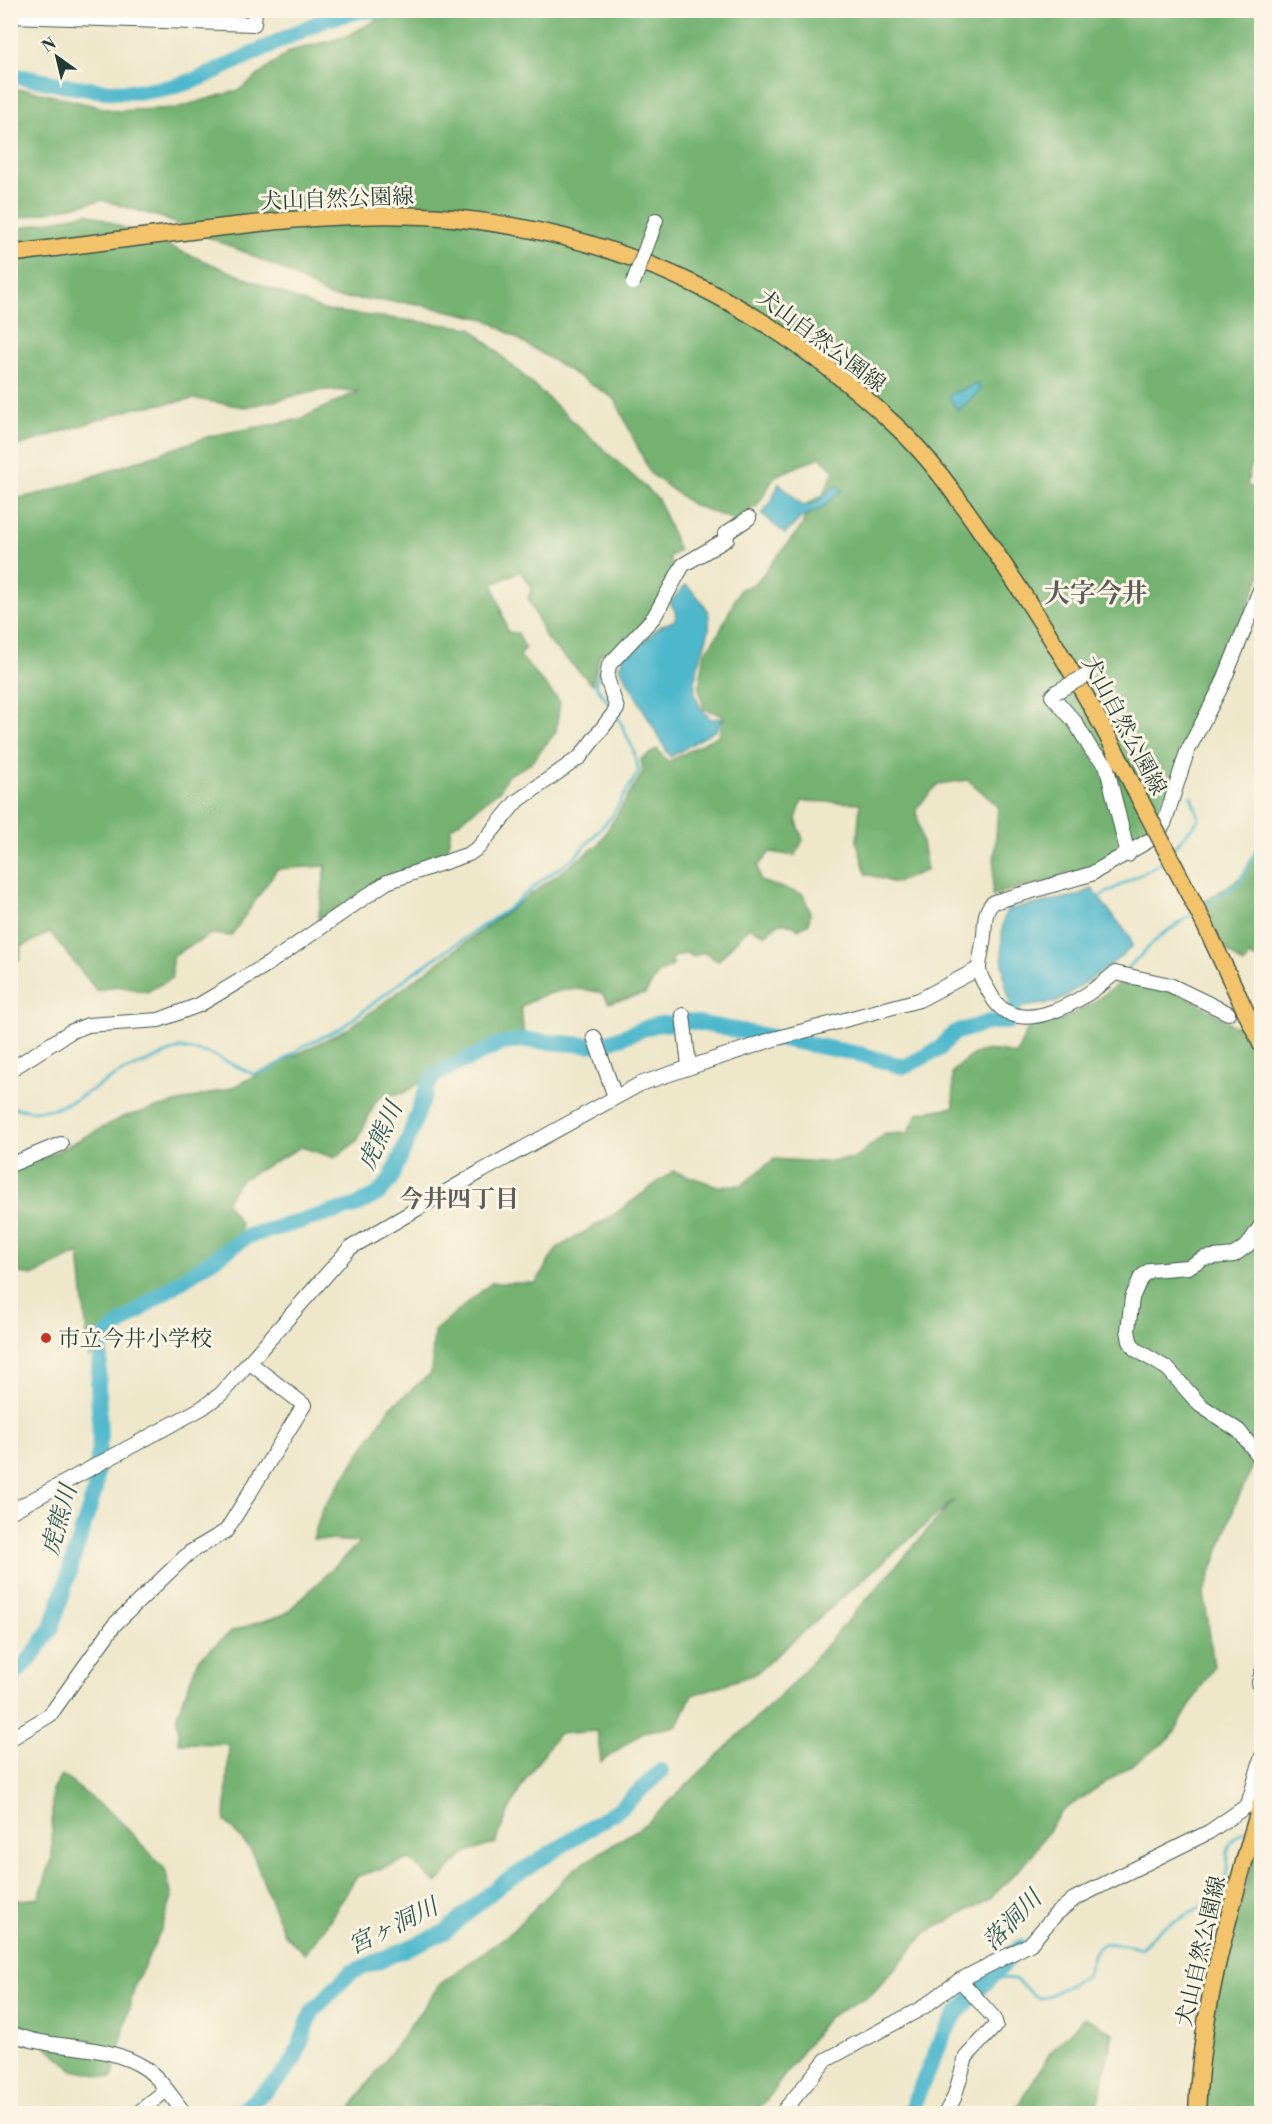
<svg xmlns="http://www.w3.org/2000/svg" width="1272" height="2124" font-family="'Libre Bodoni','Noto Serif JP',serif">
<style>
.forest{fill:#75b272;stroke:#4a7853;stroke-width:1.5}
.water{fill:#4eb7cc;stroke:#367a80;stroke-width:1.5}
.lines{fill:none;stroke-linecap:round;stroke-linejoin:round}
.stream{stroke:#4eb7cc;stroke-width:3}
.river{stroke:#4eb7cc;stroke-width:16}
.minor-casing{stroke:#3e564a;stroke-width:16}
.major-casing{stroke:#3e564a;stroke-width:19}
.minor{stroke:#fff;stroke-width:14}
.major{stroke:#f2c36a;stroke-width:16}
.minor-bridge-casing{stroke:#3e564a;stroke-width:16;stroke-linecap:butt}
.major-bridge-casing{stroke:#3e564a;stroke-width:19;stroke-linecap:butt}
.minor-bridge{stroke:#fff;stroke-width:14}
.major-bridge{stroke:#f2c36a;stroke-width:16}
.poi-dot{fill:#c8321e;stroke:#fcf5e5;stroke-width:2}
.labels{text-anchor:middle;stroke-width:6;stroke-linejoin:round;paint-order:stroke}
.street-label{font-size:22px;fill:#1f3d34;stroke:#fcf5e5}
.poi-label{font-size:22px;fill:#1f3d34;stroke:#fcf5e5;text-anchor:start}
.water-label{font-size:24px;font-style:italic;fill:#2b5c5a;stroke:#fcf5e5}
.neighbourhood-label{font-size:24px;font-weight:bold;fill:#5c5c5c;stroke:#fcf5e5}
.quarter-label{font-size:26px;font-weight:bold;fill:#5c5c5c;stroke:#fcf5e5}
</style>
<rect width="100%" height="100%" fill="#fcf5e5"/>
<filter id="ink" filterUnits="userSpaceOnUse"><feTurbulence type="fractalNoise" baseFrequency=".0167" numOctaves="2"/><feDisplacementMap in="SourceGraphic" scale="12" xChannelSelector="R" yChannelSelector="G"/><feConvolveMatrix kernelMatrix="1 2 1 2 8 2 1 2 1" color-interpolation-filters="sRGB"/></filter>
<filter id="wash" filterUnits="userSpaceOnUse"><feTurbulence type="fractalNoise" baseFrequency=".008" numOctaves="4" result="noise"/><feDisplacementMap in="SourceGraphic" scale="24" xChannelSelector="R" yChannelSelector="G"/><feGaussianBlur stdDeviation="1.35" result="paint"/><feColorMatrix in="noise" values="0 0 0 0 0 0 0 0 0 0 0 0 0 0 0 0 0 1.4 0 .05"/><feComposite in="paint" operator="in"/></filter>
<g filter="url(#wash)">
<rect width="100%" height="100%" fill="#eee7ca"/>
<!-- forest -->
<g class="forest">
<path d="M432 11H1261L1262 462 1251 466 1247 484 1261 495V574L1162 816 1133 846 1090 870 992 895 998 806 968 780 938 784 916 809 927 870 895 883 866 874 857 842 860 803 802 801 796 819 803 840 795 856 770 852 758 866 760 881 803 894 810 912 809 923 798 929C782 919 779 922 766 935L749 927 718 961 703 952 693 957 686 953 672 958 673 966 658 973 645 994 609 1003 602 993C574 985 546 991 521 1007L524 1037 503 1040 444 1067 404 1093 383 1096 376 1101 357 1141 335 1158 301 1147 239 1181 226 1202 241 1225 238 1239 165 1287 103 1333 89 1357 79 1253 34 1275 11 1272V1175L123 1117 231 1088 349 1028 599 844 643 772 641 759 657 749 668 762 719 735 724 716 704 709 699 688 705 652 719 633 740 589 755 584 802 526 808 503 823 495 834 471 820 457 775 476 757 506 734 520 693 505 650 473 615 399 486 319 412 303 329 297 286 271 244 252 160 217 102 200 11 220V89L29 90 116 111 176 108 239 90 290 51 345 37 376 20 426 15Z"/>
<polygon points="88,213 323,310 471,328 658,499 679,551 669,557 674,571 652,614 624,645 600,654 592,684 547,640 528,598 532,587 520,571 493,584 508,632 518,633 525,648 520,656 560,702 556,732 530,764 507,776 500,790 451,828 446,859 385,877 318,921 326,866 277,869 231,936 211,934 172,956 172,978 147,992 117,986 97,991 50,932 21,947 20,960 11,963 10,500 47,492 210,436 300,419 359,391 323,390 245,407 195,399 136,408 11,448 11,230"/>
<polygon points="1261,844 1261,961 1248,956 1244,965 1223,947 1203,903 1241,877"/>
<path d="M1122 981C1168 983 1197 1001 1234 1026L1261 1022V1461L1253 1466 1235 1505 1204 1593 1214 1666 1170 1739 1060 1813 1030 1858 989 1900 927 1932 872 1994 827 2018 764 2103 753 2113H347L440 1984 510 1933 574 1869 646 1824 791 1685 954 1500 755 1674 692 1695 677 1726 643 1732 601 1762 597 1731 558 1734C529 1773 512 1796 496 1843L464 1854 436 1883 409 1859 356 1877 324 1929 305 1954 284 1934 251 1850 225 1821 229 1744 179 1743 177 1715 198 1660 232 1631 285 1614 360 1542 313 1539 322 1510 390 1408 431 1373 434 1331 491 1283H536L557 1248 612 1216 673 1171 718 1186 742 1185 774 1159 821 1162 855 1158 885 1134 908 1133 918 1113 954 1107 952 1073C975 1049 983 1046 1016 1055L1029 1026 1061 1020 1091 1004Z"/>
<polygon points="62,1775 116,1817 165,1869 172,1897 161,1930 135,1985 112,2078 74,2070 11,2016 11,1901 39,1898 52,1858 52,1790"/>
<polygon points="1261,1833 1261,2113 1208,2114 1206,2100 1213,2014 1224,1959"/>
<polygon points="1085,2017 1113,2033 1098,2103 1101,2113 1013,2113 1052,2050"/>
</g>
<!-- water -->
<g class="water">
<polygon points="978,384 981,390 978,393 958,411 949,397 950,394"/>
<polygon points="779,483 803,506 817,502 835,485 842,490 821,509 802,517 785,534 762,514 771,502"/>
<path d="M686 585C692 592 701 599 705 606 725 638 668 682 711 719L723 718 716 730 670 757 619 666 624 661 619 656 627 649 632 653 658 628 675 620 676 612 670 602Z"/>
<path d="M1092 889 1130 937 1132 947 1109 966 1057 1002 1010 1009 1013 1005C1002 988 998 929 1007 910L1076 896Z"/>
</g>
<g class="lines">
<!-- stream -->
<g class="stream">
<polyline points="603,661 595,684 609,704"/>
<polyline points="1173,849 1199,819 1191,796"/>
<polyline points="1097,898 1165,861"/>
<polyline points="1202,908 1240,882 1262,839"/>
<polyline points="1126,970 1160,936 1194,913"/>
<polyline points="1008,1022 1017,1021"/>
<polyline points="10,1107 33,1111 54,1109 75,1100 120,1073 180,1048 208,1053 253,1074 270,1070 302,1047 341,1028 413,973 508,909 542,880 575,857 611,817 639,771 633,749 618,717"/>
<path d="M982 1987 999 1978 1016 1979C1025 1986 1032 1999 1044 1998L1086 1976C1091 1969 1090 1961 1094 1953 1100 1937 1127 1946 1140 1948 1148 1943 1152 1934 1161 1929 1181 1916 1213 1907 1224 1882 1234 1858 1216 1845 1246 1831"/>
</g>
<!-- river -->
<g class="river">
<path d="M10 75C82 87 133 105 203 77L326 19 360 11 410 10"/>
<polyline points="10,1679 31,1658 52,1627 95,1490 100,1437 98,1385 101,1343 109,1333 154,1299 248,1236 355,1206 378,1194 390,1180 408,1140 427,1087 434,1075 500,1044 521,1040 588,1045 608,1042 654,1025 688,1021 859,1054 904,1067 939,1049 954,1033 990,1022 1008,1022 1014,1009"/>
<polyline points="238,2114 281,2077 294,2060 312,2012 350,1973 445,1932 500,1885 621,1808 661,1771"/>
<polyline points="909,2114 943,2036 956,2014 1020,1947"/>
</g>
</g>
</g>
<g filter="url(#ink)">
<g class="lines">
<!-- minor casing -->
<g class="minor-casing">
<g id="minor">
<polyline points="10,16 254,24 255,10"/>
<polyline points="650,237 656,220"/>
<polyline points="1056,692 1052,696 1075,722 1092,751 1106,764 1128,855"/>
<path d="M1228 1013 1170 985 1115 973C1088 997 1019 1043 992 997 988 989 978 976 979 967 980 957 983 946 984 935 985 924 984 909 994 902L1091 874 1155 837 1164 824 1187 752 1222 685 1262 585"/>
<polyline points="683,1015 689,1066"/>
<polyline points="594,1037 615,1097"/>
<polyline points="10,1070 70,1032 88,1025 159,1020 199,1005 268,964 387,882 469,854 479,847 516,802 580,757 617,709 607,678 609,665 654,617 683,565 727,539 725,534 749,518"/>
<polyline points="10,1165 61,1144"/>
<polyline points="1262,1224 1248,1245 1234,1255 1204,1258 1188,1267 1150,1270 1141,1277 1132,1298 1128,1330 1130,1341 1135,1349 1168,1369 1200,1405 1239,1431 1262,1460"/>
<polyline points="10,1512 202,1408 221,1394 350,1248 482,1171 640,1084 774,1039 919,1000 978,969"/>
<polyline points="1262,1672 1259,1682 1262,1694"/>
<polyline points="10,1739 50,1715 115,1624 189,1553 226,1531 304,1405 250,1363"/>
<path d="M10 2033C53 2051 106 2042 145 2068 161 2079 173 2099 185 2114"/>
<polyline points="137,2114 166,2090"/>
<polyline points="781,2114 826,2060 922,2008 960,1980 1030,1944 1056,1914 1074,1899 1209,1832 1248,1805 1262,1756"/>
<polyline points="945,2114 954,2098 966,2057 996,2025 994,2018 960,1980"/>
</g>
</g>
<!-- major casing -->
<g class="major-casing">
<g id="major">
<path d="M10 254C68 246 125 239 183 232 272 221 363 210 453 218 628 235 769 306 896 426 932 459 959 500 987 540 1042 620 1093 703 1135 790"/>
<polyline points="1204,923 1262,1046"/>
<path d="M1197 2114C1201 2002 1231 1907 1262 1800"/>
</g>
</g>
<!-- minor -->
<use href="#minor" class="minor"/>
<!-- major -->
<use href="#major" class="major"/>
<!-- minor-bridge casing -->
<g class="minor-bridge-casing">
<g id="minor-bridge">
<polyline points="633,283 650,237"/>
<polyline points="1056,692 1091,673"/>
</g>
</g>
<!-- major-bridge casing -->
<g class="major-bridge-casing">
<polyline id="major-bridge" points="1135,790 1204,923"/>
</g>
<!-- minor-bridge -->
<use href="#minor-bridge" class="minor-bridge"/>
<!-- major-bridge -->
<use href="#major-bridge" class="major-bridge"/>
</g>
</g>
<!-- markers -->
<circle class="poi-dot" cx="46" cy="1338" r="6"/>
<g class="labels">
<!-- street labels -->
<g class="street-label">
<text transform="translate(337 198) rotate(-2)" y="8">犬山自然公園線</text>
<text transform="translate(822 340) rotate(37)" y="8">犬山自然公園線</text>
<text transform="translate(1125 725) rotate(62)" y="8">犬山自然公園線</text>
<text transform="translate(1200 1951) rotate(-77)" y="8">犬山自然公園線</text>
</g>
<!-- poi labels -->
<g class="poi-label">
<text x="58" y="1346">市立今井小学校</text>
</g>
<!-- water labels -->
<g class="water-label">
<text transform="translate(380 1136) rotate(-65)" y="8">虎熊川</text>
<text transform="translate(59 1520) rotate(-74)" y="8">虎熊川</text>
<text transform="translate(1012 1920) rotate(-46)" y="8">落洞川</text>
<text transform="translate(393 1926) rotate(-26)" y="8">宮ヶ洞川</text>
</g>
<!-- neighbourhood labels -->
<g class="neighbourhood-label">
<text x="459" y="1207">今井四丁目</text>
</g>
<!-- quarter labels -->
<g class="quarter-label">
<text x="1096" y="602">大字今井</text>
</g>
</g>
<!-- margin -->
<rect width="1272" height="2124" fill="none" stroke="#fcf5e5" stroke-width="36"/>
<!-- north arrow -->
<g transform="translate(57 57) rotate(326)" stroke="#fcf5e5" stroke-width="4.5" paint-order="stroke">
<path d="M0-4.5L10 22L0 15L-10 22Z" fill="#1f3d34"/>
<text y="-9" font-size="16" font-weight="bold" text-anchor="middle" fill="#1f3d34">N</text>
</g>
</svg>
